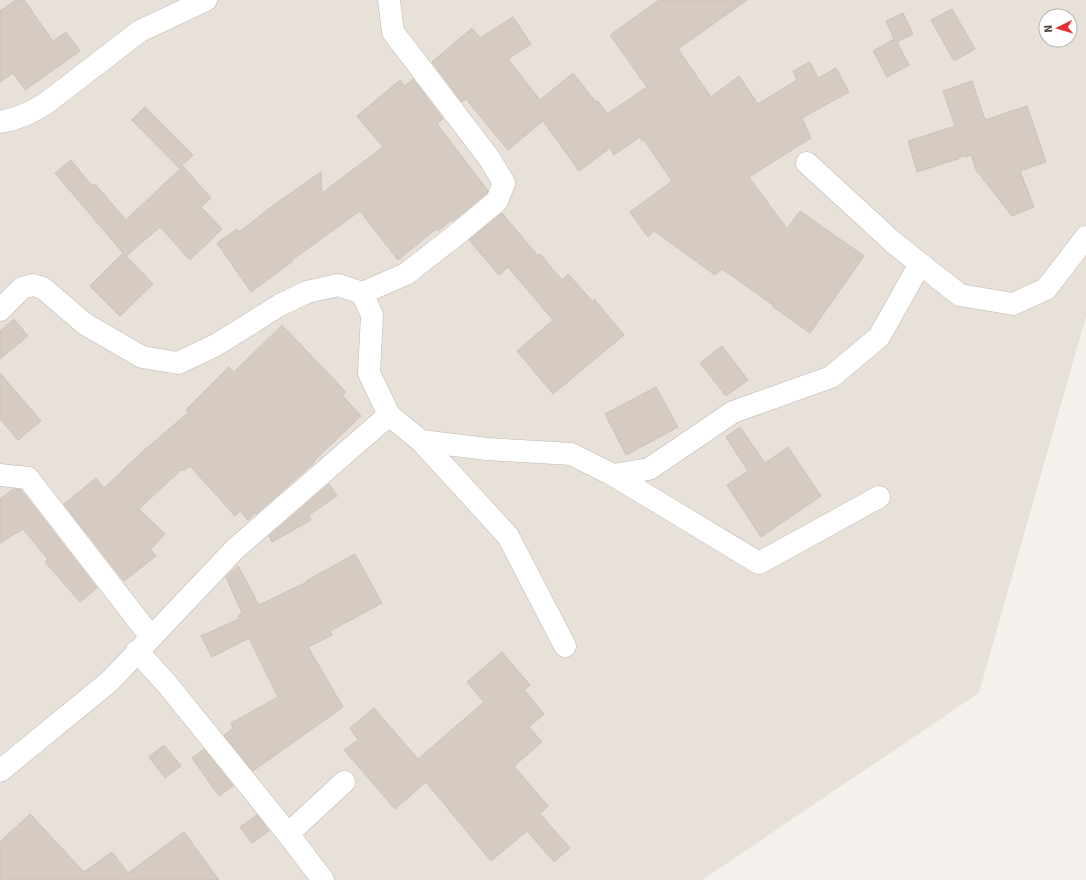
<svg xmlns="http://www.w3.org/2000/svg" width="1086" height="880" font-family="Signika,sans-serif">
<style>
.residential{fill:#e8e1da;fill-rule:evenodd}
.building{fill:#d5cbc2;stroke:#cfc1b6}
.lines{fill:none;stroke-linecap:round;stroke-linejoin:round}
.minor-casing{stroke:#bfb7af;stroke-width:23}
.minor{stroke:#fff;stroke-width:22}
</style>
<rect width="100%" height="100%" fill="#f4f0ec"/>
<!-- residential -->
<path class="residential" d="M0 0H1086V316L979 693 702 880H0ZM1046 16H1070V40H1046Z"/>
<!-- building -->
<g class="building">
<polygon points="16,0 24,0 53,41 66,32 80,51 25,90 13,73 0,82 0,11"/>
<polygon points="659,0 747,0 678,49 711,97 739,76 758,104 797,80 793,71 810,62 818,78 836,68 849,92 802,118 811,138 749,177 787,229 800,211 864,256 810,333 772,306 773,305 722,269 715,275 654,231 648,237 630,212 672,181 644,140 642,141 640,137 614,155 610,148 579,171 543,121 508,150 466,99 462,102 432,62 472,28 480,38 513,17 531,44 508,59 540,100 573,73 596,102 598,101 607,114 647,87 610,35"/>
<polygon points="952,9 975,49 954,61 931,20"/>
<polygon points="903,13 913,34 897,42 909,65 887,77 873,51 894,39 886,21"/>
<polygon points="413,79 443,119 437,124 488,191 487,193 453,221 452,220 438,231 436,229 398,260 360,211 292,260 293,261 251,292 217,243 237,229 239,232 275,204 321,172 322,193 383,147 357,116 400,80 404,86"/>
<polygon points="972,81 985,120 1027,106 1046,162 1020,171 1034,207 1012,216 976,170 971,155 965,157 964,155 958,159 917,172 908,141 955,126 943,91"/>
<polygon points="145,107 193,155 179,168 132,120"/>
<polygon points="71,160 92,186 95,184 126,220 183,166 211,198 201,207 222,229 190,260 160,227 126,256 153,284 120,316 90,286 123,253 55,173"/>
<polygon points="502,213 538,256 540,254 562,280 568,274 594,303 594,299 624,335 553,394 517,351 553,320 508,267 499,275 469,240"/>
<polygon points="14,319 28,336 0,359 0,331"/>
<polygon points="282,325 346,392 342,395 361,416 314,461 315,462 256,514 255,513 248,520 240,511 235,516 190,466 183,471 182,469 139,509 165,534 151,549 156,556 124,581 64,504 96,478 104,488 141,453 189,412 186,410 229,367 234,372"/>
<polygon points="722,346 748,380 726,396 700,363"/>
<polygon points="0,373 41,421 18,440 0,419"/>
<polygon points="656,387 678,427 626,455 605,414"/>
<polygon points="740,427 765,463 788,447 821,496 761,537 727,485 748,471 726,437"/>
<polygon points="329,484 337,496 309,515 311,520 272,542 269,536"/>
<polygon points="13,489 21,490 97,588 80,602 45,562 48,559 23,529 0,543 0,499"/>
<polygon points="355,554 382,603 330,631 332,635 308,647 343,707 253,771 224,735 233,728 231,723 278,697 249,638 212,657 201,636 239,619 238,616 242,613 226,577 238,566 259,605 307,582 306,581"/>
<polygon points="502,652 530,685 524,690 544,714 529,727 542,742 514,766 548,806 540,814 570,848 554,862 527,831 491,861 426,782 395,809 344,750 358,740 350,728 374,708 418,759 484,702 467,682"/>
<polygon points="164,745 181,766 165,778 149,757"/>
<polygon points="204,749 233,786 219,796 192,758"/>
<polygon points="30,814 84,872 112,852 128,873 184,832 219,880 0,880 0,842"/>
<polygon points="257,815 269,831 252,843 240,827"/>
</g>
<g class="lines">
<!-- minor casing -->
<g class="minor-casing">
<g id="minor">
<path d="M0 122C18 119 30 113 45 104L140 31 206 0"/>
<polyline points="807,163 894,243 960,295 1013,304 1046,289 1086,237"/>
<polyline points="362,293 406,274 456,235 497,201 504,183 489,158 393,32 389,0"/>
<polyline points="0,310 22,288 33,285 43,288 85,324 142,357 178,363 216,345 280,305 307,292 338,285 362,293 372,315 369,373 389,415 235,549 110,681 0,771"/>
<polyline points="389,415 421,441 487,449 571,454 613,475 649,469 733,412 831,377 879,337 920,264"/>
<polyline points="421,441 508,536 565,646"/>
<polyline points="0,475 28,478 151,637"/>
<polyline points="613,475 759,563 879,497"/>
<polyline points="137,651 167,684 288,834 323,880"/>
<polyline points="288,834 344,782"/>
</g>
</g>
<!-- minor -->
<use href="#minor" class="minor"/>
</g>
<!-- north arrow -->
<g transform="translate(1058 28) rotate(265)"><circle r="19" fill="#ffffff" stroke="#b6b3b0"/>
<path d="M0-3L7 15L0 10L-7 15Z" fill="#e73032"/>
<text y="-6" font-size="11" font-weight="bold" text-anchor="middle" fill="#48403a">N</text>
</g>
</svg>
